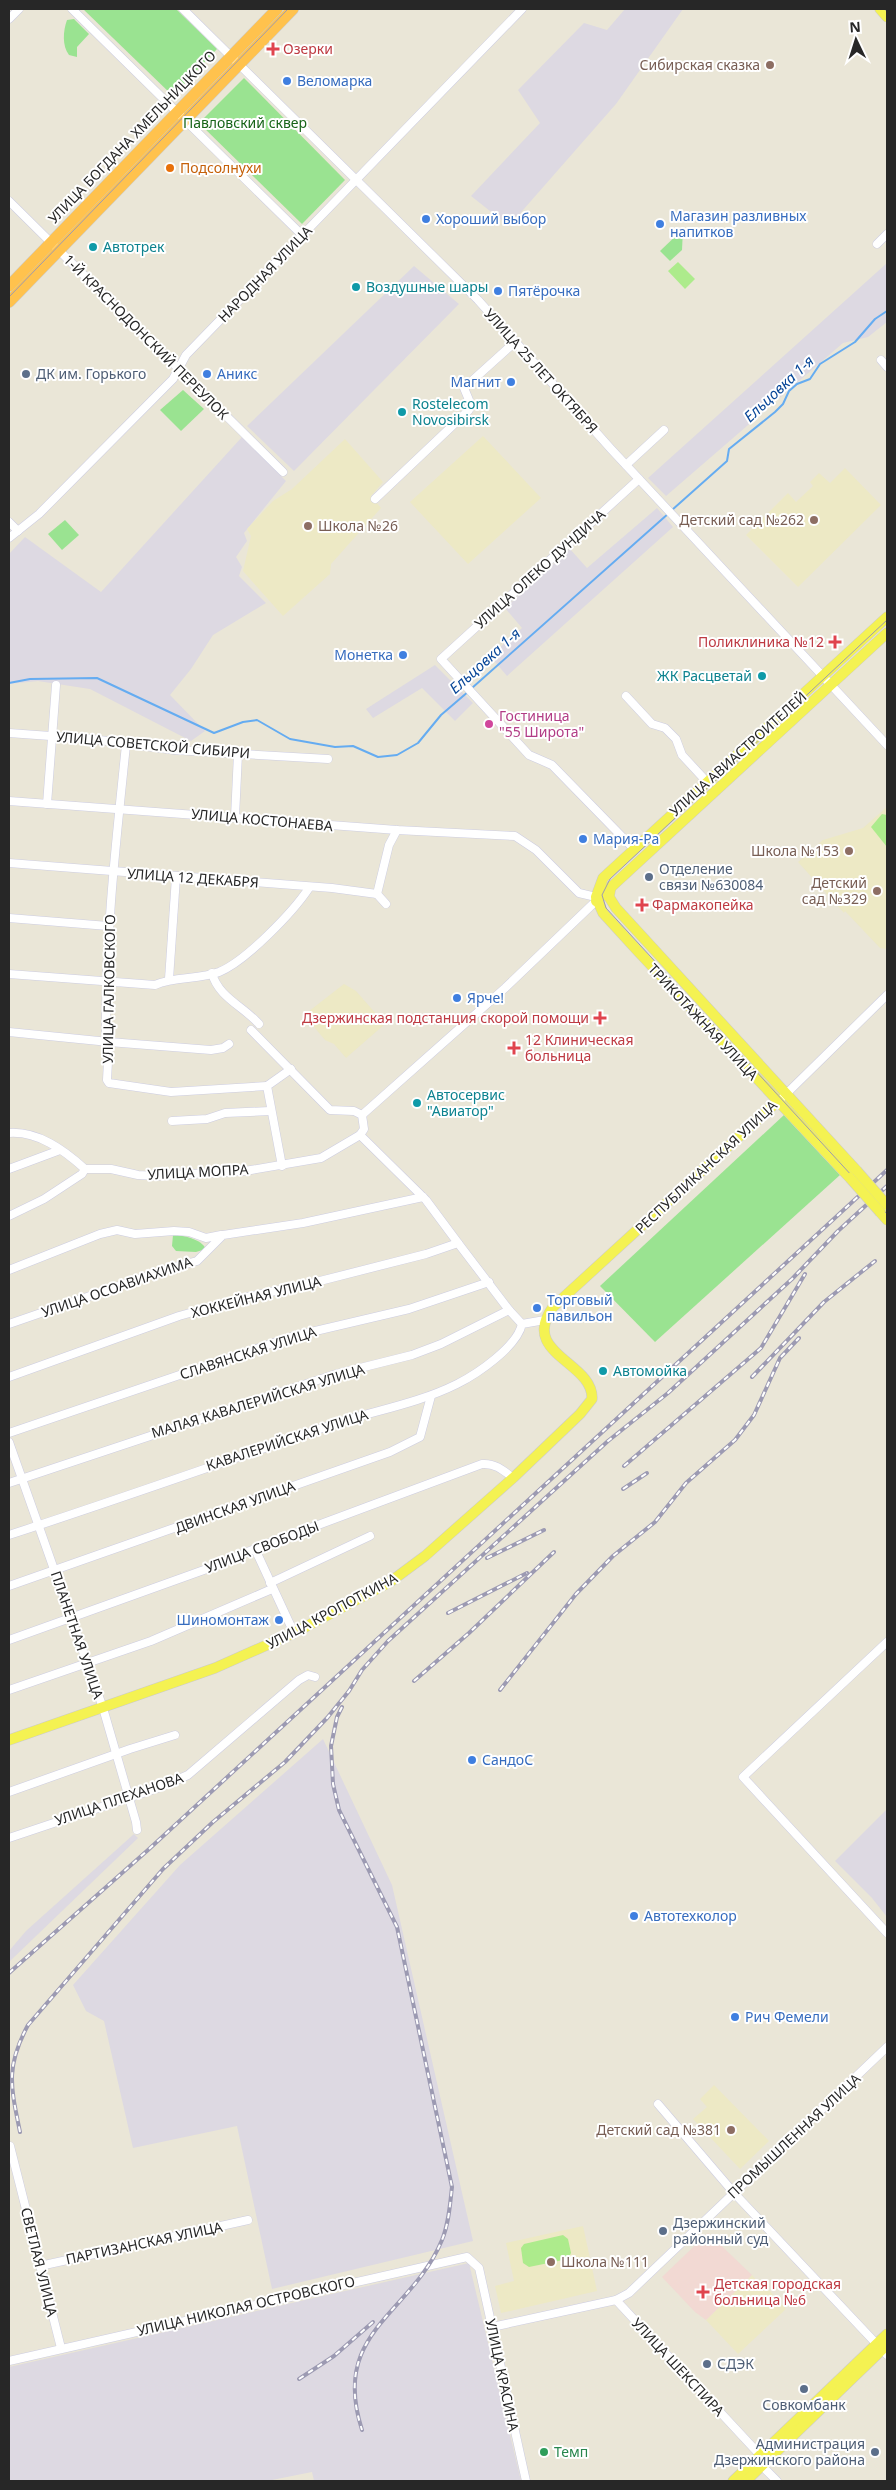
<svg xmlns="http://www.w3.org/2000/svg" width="896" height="2490" font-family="'Noto Sans',sans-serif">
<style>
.industrial{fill:#ddd9e2}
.education{fill:#ede9c5}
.medical{fill:#f2d9d3}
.green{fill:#9ae391}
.pitch{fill:#adeb8c}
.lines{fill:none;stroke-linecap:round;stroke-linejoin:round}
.stream{stroke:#65acf1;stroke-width:2}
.minor-casing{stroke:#cdcde1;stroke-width:9}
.major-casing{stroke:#cbcbcb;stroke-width:11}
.highway-casing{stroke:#cbcbcb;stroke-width:12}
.minor{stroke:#fff;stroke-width:8}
.major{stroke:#f4f252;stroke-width:10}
.highway{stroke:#ffc24d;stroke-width:11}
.tram{stroke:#9c9ab2;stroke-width:1}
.rail-casing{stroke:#9c9ab2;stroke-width:4}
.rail{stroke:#fff;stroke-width:2;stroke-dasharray:5.5;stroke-linecap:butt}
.major-bridge-casing{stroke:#cbcbcb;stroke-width:11;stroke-linecap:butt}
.major-bridge{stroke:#f4f252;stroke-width:10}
.health-dot{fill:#e0444e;stroke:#fff;stroke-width:2}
.education-dot{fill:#8d6e63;stroke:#fff;stroke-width:2}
.shop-dot{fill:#3f7fe0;stroke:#fff;stroke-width:2}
.food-dot{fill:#e8710a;stroke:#fff;stroke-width:2}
.culture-dot{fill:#0f9aa8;stroke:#fff;stroke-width:2}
.service-dot{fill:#5c6f8a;stroke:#fff;stroke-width:2}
.hotel-dot{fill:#d1479c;stroke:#fff;stroke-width:2}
.leisure-dot{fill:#2e9e5b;stroke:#fff;stroke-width:2}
.labels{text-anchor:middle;stroke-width:4;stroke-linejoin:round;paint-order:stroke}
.health-label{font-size:14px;fill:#be3a42;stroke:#fff;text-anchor:start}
.education-label{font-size:14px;fill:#785e54;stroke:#fff;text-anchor:end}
.shop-label{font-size:14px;fill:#366cbe;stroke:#fff;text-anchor:start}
.park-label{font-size:14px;fill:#176418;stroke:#fff}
.street-label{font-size:14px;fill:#272727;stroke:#fff}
.food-label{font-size:14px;fill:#c56008;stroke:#fff;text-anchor:start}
.culture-label{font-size:14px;fill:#0d838f;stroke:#fff;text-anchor:start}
.service-label{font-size:14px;fill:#4e5e75;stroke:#fff;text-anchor:start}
.hotel-label{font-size:14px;fill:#b23c85;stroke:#fff;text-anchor:start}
.leisure-label{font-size:14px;fill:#27864d;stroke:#fff;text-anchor:start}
.water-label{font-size:15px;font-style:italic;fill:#094798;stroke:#fff}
</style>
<rect width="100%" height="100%" fill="#eae6d7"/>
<!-- industrial -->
<g class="industrial">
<polygon points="625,9 683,9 616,104 509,226 471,196 540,123 518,90 584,23 607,30"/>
<polygon points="887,263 887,322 868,337 843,343 666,496 648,478"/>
<polygon points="414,266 459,304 294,471 247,426"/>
<polygon points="242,437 286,481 244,533 247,541 236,557 242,567 239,576 266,603 213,635 191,669 170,695 205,731 191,741 90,689 38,681 9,684 9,554 25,537 101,592"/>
<polygon points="657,508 673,527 507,676 490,656 522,628 505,608 570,549 587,568"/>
<polygon points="435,665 473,703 455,721 422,688 373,718 366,709"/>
<polygon points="323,1739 392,1885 473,2241 272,2289 237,2126 133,2148 104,2021 86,2011 73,1985 180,1865"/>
<polygon points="887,1809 887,1917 872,1898 835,1861"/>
<polygon points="134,1834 138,1838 9,1962 9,1951 26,1931"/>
<polygon points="469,2263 521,2481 314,2481 312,2472 267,2481 9,2481 9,2367"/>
</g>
<!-- education -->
<g class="education">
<polygon points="483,436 541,498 468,564 410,502"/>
<polygon points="345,439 383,482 371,496 381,508 331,564 330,574 283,616 243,571 251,536 247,529 273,501 292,489"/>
<polygon points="845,468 881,505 798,587 746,535 788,493 796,502 813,486 810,482 819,473 830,483"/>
<polygon points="887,807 887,949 880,948 845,911 844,913 798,862 823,840 863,828"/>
<polygon points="344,984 356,991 385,1024 346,1058 334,1044 325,1040 304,1015"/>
<polygon points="714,2085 769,2141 740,2169 693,2119 707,2107 700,2099"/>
<polygon points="583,2226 597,2291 501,2313 495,2286 514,2281 506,2243"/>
<polygon points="752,2275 758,2282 760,2280 786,2309 738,2354 706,2320"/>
</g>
<!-- medical -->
<polygon class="medical" points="708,2233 752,2275 706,2320 695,2312 662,2277"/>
<!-- green -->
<g class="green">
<polygon points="83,9 176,9 217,49 173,96"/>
<path d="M74 19 89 34 77 47V57L69 55C62 46 63 31 67 20Z"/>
<polygon points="244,78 345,180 302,224 199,123"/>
<polygon points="683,229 682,250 670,261 660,251"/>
<polygon points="183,390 204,409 181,431 160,410"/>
<polygon points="65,520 79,535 62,550 48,534"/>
<polygon points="784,1115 840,1175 655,1342 600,1286"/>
<path d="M173 1235C183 1235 201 1239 206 1249L196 1252 176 1251 172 1246Z"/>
</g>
<!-- pitch -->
<g class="pitch">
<polygon points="678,262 695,279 685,289 668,271"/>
<polygon points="882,814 887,815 887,847 871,827"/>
<polygon points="563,2235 568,2239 571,2253 568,2259 529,2267 523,2263 521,2248 524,2244"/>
</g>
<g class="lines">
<!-- stream -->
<g class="stream">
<polyline points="672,510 727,461 729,449 775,412 783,404 789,391 797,384 810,379 820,364 855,342 875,319 887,311"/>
<polyline points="9,683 30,679 97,678 214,733 243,722 257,720 290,739 335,747 353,746 378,757 397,755 418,743 441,715 469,691"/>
<polyline points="472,688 669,513"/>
</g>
<!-- minor casing -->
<g class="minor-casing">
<g id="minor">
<polyline points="72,9 302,235"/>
<polyline points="183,9 478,300 611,449 887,745"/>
<polyline points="9,19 19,9"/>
<polyline points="9,201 283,472"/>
<polyline points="877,244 887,234"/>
<polyline points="881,360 887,367"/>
<polyline points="626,465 664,430"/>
<polyline points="375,499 469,410 469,400 464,388 515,342"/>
<polyline points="9,522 18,531"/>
<polyline points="9,538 39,514 173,379 186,355 522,9"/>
<polyline points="626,696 652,724 665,728 676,739 682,755 707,782"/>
<polyline points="9,733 92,739 174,750 328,759"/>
<path d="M126 745C116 842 105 938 106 1036L109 1042 107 1080 109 1083 171 1092 267 1086"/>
<polyline points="9,801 397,830 515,836 536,850 579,893 596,897"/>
<polyline points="47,804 56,685"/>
<polyline points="235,817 238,754"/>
<polyline points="634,849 552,765 529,755 441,659 639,479"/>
<polyline points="9,863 332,888 377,894"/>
<polyline points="377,894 389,845 397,830"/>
<polyline points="377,894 386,904"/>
<polyline points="9,918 108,926"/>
<path d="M212 973C218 997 243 1006 259 1024"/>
<path d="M9 974 155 985C175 976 198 980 219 972 246 961 293 912 309 888"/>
<polyline points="169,979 176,877"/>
<polyline points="251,1030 330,1110 354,1111 362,1115 364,1129 360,1135 426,1200 458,1243"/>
<polyline points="9,1032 109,1042 211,1050 223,1048 229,1044"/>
<polyline points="783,1097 887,995"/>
<polyline points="362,1115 505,988 596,901"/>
<polyline points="172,1121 207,1119 225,1113 270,1111"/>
<path d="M9 1133C38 1131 64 1150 85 1169"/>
<polyline points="282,1166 267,1086 291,1069"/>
<polyline points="9,1169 60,1150"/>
<polyline points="9,1216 44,1199 82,1174 85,1169 111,1169 138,1175 157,1176 245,1171 321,1158 360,1135"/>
<polyline points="9,1270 100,1234 117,1230 135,1234 174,1231 189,1232 206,1238 221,1235"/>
<polyline points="9,1324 171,1268 197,1261 223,1235 303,1223 423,1197"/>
<polyline points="9,1377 179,1316 243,1298 312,1283 426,1254 458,1243 509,1310"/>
<polyline points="9,1433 294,1336 409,1309 489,1282"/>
<polyline points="9,1442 103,1708 136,1822 137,1830"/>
<polyline points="9,1483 336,1374 412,1355 441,1344 509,1310 522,1324"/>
<path d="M9 1535C117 1500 224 1462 331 1425 372 1411 417 1404 457 1384 477 1374 517 1347 522 1324L545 1320"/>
<polyline points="255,1549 294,1633"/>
<polyline points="270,1583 370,1536"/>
<polyline points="9,1586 390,1452 420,1437 431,1396"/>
<path d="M9 1640 215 1566 259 1547 482 1464C495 1463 503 1470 513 1478"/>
<polyline points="887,1642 743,1777 887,1933"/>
<polyline points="9,1690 151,1641 272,1589"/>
<polyline points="9,1792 130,1749 175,1735"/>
<polyline points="9,1838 158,1788 188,1775 299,1680 308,1675 315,1677"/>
<polyline points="658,2104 734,2193 887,2355"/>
<polyline points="10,2146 61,2348"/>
<polyline points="40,2266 248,2220"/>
<polyline points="616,2300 760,2455"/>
<polyline points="492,2327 616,2300 629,2293 887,2047"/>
<polyline points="9,2361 467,2257 479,2268 526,2481"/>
<polyline points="759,2463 777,2481"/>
</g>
</g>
<!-- major casing -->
<g class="major-casing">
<g id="major">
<polyline points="880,9 887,17"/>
<polyline points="611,886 609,897 616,908 857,1171"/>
<polyline points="596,901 887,633"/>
<polyline points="850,1178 635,948 603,913 596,897 603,878 887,617"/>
<polyline points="880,1212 887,1220"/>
<path d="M9 1740 215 1668 294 1633 390 1582 425 1556 513 1478 580 1414 592 1399C594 1362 519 1354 553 1307L778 1101"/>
<polyline points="733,2481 887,2334"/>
<polyline points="746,2481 887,2345"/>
</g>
</g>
<!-- highway casing -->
<g class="highway-casing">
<g id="highway">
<polyline points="9,286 277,9"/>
<polyline points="9,302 293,9"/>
</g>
</g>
<!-- minor -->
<use href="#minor" class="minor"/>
<!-- major -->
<use href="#major" class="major"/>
<!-- highway -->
<use href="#highway" class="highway"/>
<!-- tram -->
<g class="tram">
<polyline points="885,9 887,12"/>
<polyline points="9,297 288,9"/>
<polyline points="887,620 610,879 602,895 606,908 887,1214"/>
</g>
<!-- rail casing -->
<g class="rail-casing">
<g id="rail">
<polyline points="752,1377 824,1302 875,1261"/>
<polyline points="624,1466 761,1348 805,1274"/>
<polyline points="623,1489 647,1473"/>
<polyline points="487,1558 544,1530"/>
<polyline points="448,1613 527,1573"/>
<polyline points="414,1681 469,1633 554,1552"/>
<polyline points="500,1690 576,1594 613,1556 655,1522 686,1483 735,1440 754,1415 780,1358 799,1338"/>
<path d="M342 1707 337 1717 331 1746 333 1784 339 1810 397 1927 452 2187C450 2204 449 2223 442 2240 411 2315 330 2331 362 2430"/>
<polyline points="9,1973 148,1850 887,1170"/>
<path d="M20 2132C11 2087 5 2068 28 2025L163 1869 213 1822 285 1762 327 1718 349 1691 362 1670 388 1641 608 1441 668 1393 792 1279 838 1231 887 1186"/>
<polyline points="299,2379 334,2356 373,2322"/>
</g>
</g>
<!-- rail -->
<use href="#rail" class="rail"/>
<!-- major-bridge casing -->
<g class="major-bridge-casing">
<g id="major-bridge">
<polyline points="857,1171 887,1205"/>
<polyline points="850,1178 880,1212"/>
</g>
</g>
<!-- major-bridge -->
<use href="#major-bridge" class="major-bridge"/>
</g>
<!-- markers -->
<g class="health-dot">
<path d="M270.5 41.5h5v5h5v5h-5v5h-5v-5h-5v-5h5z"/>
<path d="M832.5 634.5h5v5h5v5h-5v5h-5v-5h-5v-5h5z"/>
<path d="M639.5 897.5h5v5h5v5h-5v5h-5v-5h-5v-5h5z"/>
<path d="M597.5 1010.5h5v5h5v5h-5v5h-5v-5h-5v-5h5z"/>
<path d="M511.5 1040.5h5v5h5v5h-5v5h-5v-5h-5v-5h5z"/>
<path d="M700.5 2284.5h5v5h5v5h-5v5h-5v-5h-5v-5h5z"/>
</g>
<g class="education-dot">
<circle cx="770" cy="65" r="5"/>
<circle cx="814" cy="520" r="5"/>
<circle cx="308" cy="526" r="5"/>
<circle cx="849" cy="851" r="5"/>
<circle cx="877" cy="891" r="5"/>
<circle cx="731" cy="2130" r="5"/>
<circle cx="551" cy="2262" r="5"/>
</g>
<g class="shop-dot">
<circle cx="287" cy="81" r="5"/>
<circle cx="426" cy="219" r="5"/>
<circle cx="660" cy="224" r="5"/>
<circle cx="498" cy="291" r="5"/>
<circle cx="207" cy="374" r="5"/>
<circle cx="511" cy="382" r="5"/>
<circle cx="403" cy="655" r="5"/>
<circle cx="583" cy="839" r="5"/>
<circle cx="457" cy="998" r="5"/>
<circle cx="537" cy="1308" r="5"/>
<circle cx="279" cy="1620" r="5"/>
<circle cx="472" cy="1760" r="5"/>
<circle cx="634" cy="1916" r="5"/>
<circle cx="735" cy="2017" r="5"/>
</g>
<circle class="food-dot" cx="170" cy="168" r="5"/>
<g class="culture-dot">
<circle cx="93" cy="247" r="5"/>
<circle cx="356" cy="287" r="5"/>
<circle cx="402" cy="412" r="5"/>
<circle cx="762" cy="676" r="5"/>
<circle cx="417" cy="1103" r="5"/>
<circle cx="603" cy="1371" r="5"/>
</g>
<g class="service-dot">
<circle cx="26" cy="374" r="5"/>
<circle cx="649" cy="877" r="5"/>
<circle cx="663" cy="2231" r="5"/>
<circle cx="707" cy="2364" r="5"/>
<circle cx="804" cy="2389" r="5"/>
<circle cx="875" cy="2452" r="5"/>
</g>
<circle class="hotel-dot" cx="489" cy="724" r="5"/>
<circle class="leisure-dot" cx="544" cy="2452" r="5"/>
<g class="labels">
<!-- health labels -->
<g class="health-label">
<text x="283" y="54">Озерки</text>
<text x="824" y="647" text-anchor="end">Поликлиника №12</text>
<text x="652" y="910">Фармакопейка</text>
<text x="589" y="1023" text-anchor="end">Дзержинская подстанция скорой помощи</text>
<text x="525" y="1045">12 Клиническая<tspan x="525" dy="16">больница</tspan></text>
<text x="714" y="2289">Детская городская<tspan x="714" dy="16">больница №6</tspan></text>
</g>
<!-- education labels -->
<g class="education-label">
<text x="760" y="70">Сибирская сказка</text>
<text x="804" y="525">Детский сад №262</text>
<text x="318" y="531" text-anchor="start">Школа №26</text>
<text x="839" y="856">Школа №153</text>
<text x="867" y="888">Детский<tspan x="867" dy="16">сад №329</tspan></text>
<text x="721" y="2135">Детский сад №381</text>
<text x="561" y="2267" text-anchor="start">Школа №111</text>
</g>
<!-- shop labels -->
<g class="shop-label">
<text x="297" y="86">Веломарка</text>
<text x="670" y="221">Магазин разливных<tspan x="670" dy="16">напитков</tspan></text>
<text x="436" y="224">Хороший выбор</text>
<text x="508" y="296">Пятёрочка</text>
<text x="217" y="379">Аникс</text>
<text x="501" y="387" text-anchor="end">Магнит</text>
<text x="393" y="660" text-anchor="end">Монетка</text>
<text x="593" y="844">Мария-Ра</text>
<text x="467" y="1003">Ярче!</text>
<text x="547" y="1305">Торговый<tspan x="547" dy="16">павильон</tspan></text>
<text x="269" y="1625" text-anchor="end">Шиномонтаж</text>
<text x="482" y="1765">СандоС</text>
<text x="644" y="1921">Автотехколор</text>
<text x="745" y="2022">Рич Фемели</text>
</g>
<!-- park labels -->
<g class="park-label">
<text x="245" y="128">Павловский сквер</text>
</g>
<!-- street labels -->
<g class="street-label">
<text transform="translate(132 137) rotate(-46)" y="5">УЛИЦА БОГДАНА ХМЕЛЬНИЦКОГО</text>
<text transform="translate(265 274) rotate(-46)" y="5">НАРОДНАЯ УЛИЦА</text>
<text transform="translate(146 337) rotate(45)" y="5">1-Й КРАСНОДОНСКИЙ ПЕРЕУЛОК</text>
<text transform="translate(541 371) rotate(48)" y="5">УЛИЦА 25 ЛЕТ ОКТЯБРЯ</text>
<text transform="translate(540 569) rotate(-42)" y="5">УЛИЦА ОЛЕКО ДУНДИЧА</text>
<text transform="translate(153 745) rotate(5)" y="5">УЛИЦА СОВЕТСКОЙ СИБИРИ</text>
<text transform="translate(738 754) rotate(-42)" y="5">УЛИЦА АВИАСТРОИТЕЛЕЙ</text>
<text transform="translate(262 820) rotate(5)" y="5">УЛИЦА КОСТОНАЕВА</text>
<text transform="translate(193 878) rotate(4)" y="5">УЛИЦА 12 ДЕКАБРЯ</text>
<text transform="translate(109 989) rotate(-89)" y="5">УЛИЦА ГАЛКОВСКОГО</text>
<text transform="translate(703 1022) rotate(47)" y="5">ТРИКОТАЖНАЯ УЛИЦА</text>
<text transform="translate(706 1167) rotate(-43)" y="5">РЕСПУБЛИКАНСКАЯ УЛИЦА</text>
<text transform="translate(198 1172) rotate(-3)" y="5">УЛИЦА МОПРА</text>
<text transform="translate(117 1287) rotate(-19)" y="5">УЛИЦА ОСОАВИАХИМА</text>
<text transform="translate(256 1297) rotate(-14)" y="5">ХОККЕЙНАЯ УЛИЦА</text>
<text transform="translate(248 1353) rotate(-18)" y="5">СЛАВЯНСКАЯ УЛИЦА</text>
<text transform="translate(258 1401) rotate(-17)" y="5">МАЛАЯ КАВАЛЕРИЙСКАЯ УЛИЦА</text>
<text transform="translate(287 1440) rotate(-18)" y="5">КАВАЛЕРИЙСКАЯ УЛИЦА</text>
<text transform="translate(235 1507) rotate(-20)" y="5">ДВИНСКАЯ УЛИЦА</text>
<text transform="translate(262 1547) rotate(-21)" y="5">УЛИЦА СВОБОДЫ</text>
<text transform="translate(332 1611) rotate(-28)" y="5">УЛИЦА КРОПОТКИНА</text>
<text transform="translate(77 1635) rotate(71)" y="5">ПЛАНЕТНАЯ УЛИЦА</text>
<text transform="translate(119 1799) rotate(-19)" y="5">УЛИЦА ПЛЕХАНОВА</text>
<text transform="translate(794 2136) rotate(-43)" y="5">ПРОМЫШЛЕННАЯ УЛИЦА</text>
<text transform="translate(144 2243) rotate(-12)" y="5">ПАРТИЗАНСКАЯ УЛИЦА</text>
<text transform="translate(39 2262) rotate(76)" y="5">СВЕТЛАЯ УЛИЦА</text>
<text transform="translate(246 2306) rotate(-13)" y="5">УЛИЦА НИКОЛАЯ ОСТРОВСКОГО</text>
<text transform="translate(678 2367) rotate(47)" y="5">УЛИЦА ШЕКСПИРА</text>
<text transform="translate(502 2375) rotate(78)" y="5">УЛИЦА КРАСИНА</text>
</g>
<!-- food labels -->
<g class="food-label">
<text x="180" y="173">Подсолнухи</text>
</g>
<!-- culture labels -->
<g class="culture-label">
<text x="103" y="252">Автотрек</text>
<text x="366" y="292">Воздушные шары</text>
<text x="412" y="409">Rostelecom<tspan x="412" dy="16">Novosibirsk</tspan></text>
<text x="752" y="681" text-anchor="end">ЖК Расцветай</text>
<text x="427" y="1100">Автосервис<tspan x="427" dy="16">"Авиатор"</tspan></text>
<text x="613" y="1376">Автомойка</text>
</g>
<!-- service labels -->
<g class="service-label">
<text x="36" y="379">ДК им. Горького</text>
<text x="659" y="874">Отделение<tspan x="659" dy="16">связи №630084</tspan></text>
<text x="673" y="2228">Дзержинский<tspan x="673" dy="16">районный суд</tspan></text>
<text x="717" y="2369">СДЭК</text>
<text x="804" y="2410" text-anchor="middle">Совкомбанк</text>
<text x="865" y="2449" text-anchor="end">Администрация<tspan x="865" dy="16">Дзержинского района</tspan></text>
</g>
<!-- hotel labels -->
<g class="hotel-label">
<text x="499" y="721">Гостиница<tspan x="499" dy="16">"55 Широта"</tspan></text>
</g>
<!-- leisure labels -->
<g class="leisure-label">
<text x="554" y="2457">Темп</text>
</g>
<!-- water labels -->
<g class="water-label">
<text transform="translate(779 389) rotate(-43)" y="5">Ельцовка 1-я</text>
<text transform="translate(485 661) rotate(-42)" y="5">Ельцовка 1-я</text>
</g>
</g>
<!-- border -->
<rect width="896" height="2490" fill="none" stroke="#272727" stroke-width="20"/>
<!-- north arrow -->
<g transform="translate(856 40) rotate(356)" stroke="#ffffff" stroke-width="4" paint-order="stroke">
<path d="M0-4L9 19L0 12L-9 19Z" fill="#272727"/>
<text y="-8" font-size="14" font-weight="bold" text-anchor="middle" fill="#272727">N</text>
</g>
</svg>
